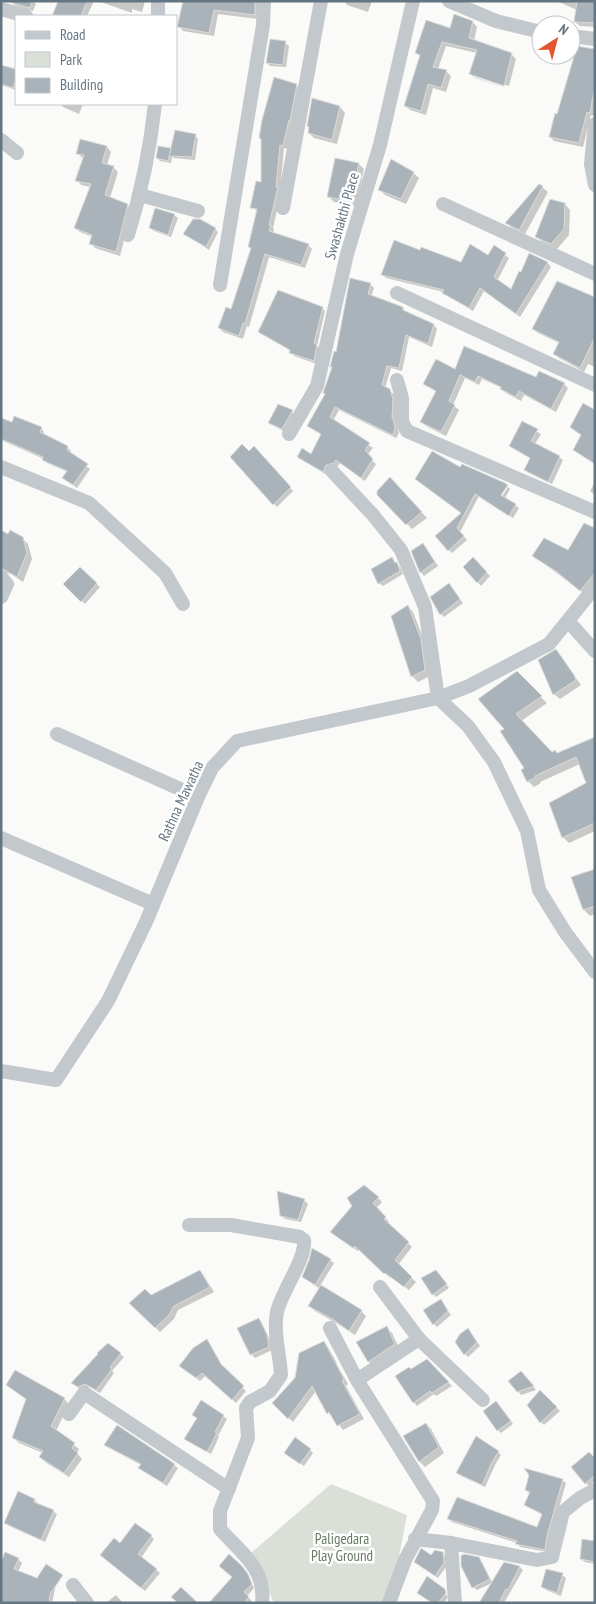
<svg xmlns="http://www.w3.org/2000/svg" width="596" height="1604" font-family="'PT Sans Narrow',sans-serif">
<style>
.green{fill:#dadfd7}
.shadow{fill:#0003}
.building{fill:#aab3b9;stroke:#dcdcda}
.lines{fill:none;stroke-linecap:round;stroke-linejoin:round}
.minor{stroke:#c3c8cc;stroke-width:14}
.labels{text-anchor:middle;stroke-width:5;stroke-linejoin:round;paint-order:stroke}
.street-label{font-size:15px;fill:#657683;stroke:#fff}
.park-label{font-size:15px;fill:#687a64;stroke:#fff}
</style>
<rect width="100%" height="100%" fill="#fafaf8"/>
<!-- green -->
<polygon class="green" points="331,1484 407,1515 394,1582 382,1603 274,1603 251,1553"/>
<!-- shadow -->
<g class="shadow">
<polygon points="11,1 33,1 36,4 33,11 14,5"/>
<polygon points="59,1 94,1 87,16 53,16"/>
<polygon points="98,1 145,1 142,12 132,9 132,13"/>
<polygon points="184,1 259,1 259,19 218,14 214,36 183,31 179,26"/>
<polygon points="344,1 372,1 368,12 347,5"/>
<polygon points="557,1 595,1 595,27 580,26 575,22 577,10"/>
<polygon points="473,22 477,27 474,41 511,54 516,59 509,86 474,75 474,77 508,89 475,78 471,74 477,53 446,46 438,69 446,71 451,76 446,92 433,88 426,115 410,110 405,106 421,57 416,53 450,30"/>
<polygon points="285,43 289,46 286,67 270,66 267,63"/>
<polygon points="595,51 595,111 594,116 591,115 583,147 554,141 550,137 558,115"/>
<polygon points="1,66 16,71 16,90 1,85"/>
<polygon points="296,85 300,89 287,149 284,148 280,191 281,192 273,228 274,230 273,234 308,245 312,249 305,268 269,257 249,327 247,326 243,339 223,332 219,328 232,310 252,250 249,247 258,212 252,207 263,184"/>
<polygon points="60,104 83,104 79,114 63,107"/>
<polygon points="340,107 345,113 337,144 314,138 309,133"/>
<polygon points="195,135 198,139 195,160 174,158 172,157 171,163 160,161 157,158"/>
<polygon points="107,147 111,152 107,165 113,167 118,172 110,198 127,205 132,210 120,256 95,248 91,243 93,237 80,232 75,227 91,187 81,185 77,180 84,159 77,153"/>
<polygon points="359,164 364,169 356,206 334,202 329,197"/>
<polygon points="413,173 419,178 406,204 385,195 380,190"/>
<polygon points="542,187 548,192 525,234 512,228 506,223"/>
<polygon points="565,204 570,210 569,235 557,249 542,242 537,237"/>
<polygon points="174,215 178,218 171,237 154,231 150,228"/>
<polygon points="215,229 218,232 209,250 185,234"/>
<polygon points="494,247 509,258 497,281 512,291 522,274 529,255 548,263 551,267 520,317 484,291 473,311 448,296 444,292 386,278 382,274 421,252 461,264 488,256"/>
<polygon points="370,284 374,288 371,297 403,308 406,313 434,325 437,329 432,347 409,337 402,371 391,368 385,388 394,394 396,404 395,422 399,433 396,438 339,410 333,421 373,448 367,455 376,464 365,481 340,463 338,466 329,468 327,475 298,457 312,456 322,435 308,425 326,395 337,353"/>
<polygon points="595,298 595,367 588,364 584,372 559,358 554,354 559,343 538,333 533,328"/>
<polygon points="322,308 325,311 317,346 320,349 317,364 294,356 291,351 259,331"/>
<polygon points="456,370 564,384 568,388 556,412 524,395 521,401 506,393 502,388 482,379 479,385 465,378 453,405 459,410 446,436 426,426 422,422 437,392 425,384"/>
<polygon points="292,412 295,415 285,432 269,423"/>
<polygon points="1,420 13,424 41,428 44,432 43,435 67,447 71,451 70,454 90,469 77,488 64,478 68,472 47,463 44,460 44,459 1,440"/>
<polygon points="522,423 541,434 535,444 559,457 563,460 552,484 529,473 526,470 531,459 511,446"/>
<polygon points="254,447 293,491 277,507 232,457 249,453"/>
<polygon points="461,468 499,501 508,487 510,489 505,498 519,508 513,518 479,496 460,532 467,540 452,553 436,536 463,513"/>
<polygon points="390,479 427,518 412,529 378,494"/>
<polygon points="595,482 595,495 590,491"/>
<polygon points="595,530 595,583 586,595 534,556 568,552"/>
<polygon points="1,532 22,538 28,544 32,559 23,582 11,574 1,572"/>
<polygon points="423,544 438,566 424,576 421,572 413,552"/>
<polygon points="392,559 400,567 403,574 383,586 379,583"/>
<polygon points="473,559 490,576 481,586 464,567"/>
<polygon points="80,569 100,587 85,604 65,584"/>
<polygon points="449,585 463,603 444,617 441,614"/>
<polygon points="408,606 413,612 426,645 430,676 418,682 412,676"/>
<polygon points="556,651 581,685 560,699 554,694 539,660"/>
<polygon points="516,673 547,703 521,721 552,753 558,754 595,738 595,831 569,843 563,837 588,783 580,764 540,782 541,783 534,787 528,781 526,769 506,729"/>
<polygon points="595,870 595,914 590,916 584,910"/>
<polygon points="378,1198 382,1202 376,1208 389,1222 387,1224 412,1247 398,1265 416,1282 409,1290 390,1276 389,1277 360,1249 358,1251 336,1236"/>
<polygon points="304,1200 308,1204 301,1222 285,1219 281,1216"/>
<polygon points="330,1260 334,1263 320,1286 361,1311 366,1316 355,1335 341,1326 315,1311 310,1306 320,1289 303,1277"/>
<polygon points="200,1271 204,1276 214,1292 178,1310 174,1319 160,1332 131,1303 150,1296"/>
<polygon points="439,1275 449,1288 436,1297 433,1294"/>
<polygon points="441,1301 451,1315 437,1327 434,1324"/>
<polygon points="259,1320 262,1323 270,1340 272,1350 255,1358 252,1355 239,1329"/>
<polygon points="386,1328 392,1333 400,1350 374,1367 369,1362 358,1343"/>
<polygon points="471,1333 480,1346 468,1357 465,1354"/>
<polygon points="207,1340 224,1369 246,1391 236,1403 206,1375 200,1381 184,1369"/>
<polygon points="323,1342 328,1347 337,1363 336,1363 348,1384 346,1386 364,1419 343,1430 333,1417 328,1413 316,1391 293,1422 274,1403"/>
<polygon points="120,1354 124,1357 112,1371 114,1373 100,1393 89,1387 82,1390 76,1386"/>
<polygon points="427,1360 452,1386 436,1396 434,1394 417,1406 414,1402 411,1370"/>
<polygon points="521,1373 536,1390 521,1395 518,1391"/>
<polygon points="7,1385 64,1399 69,1404 56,1431 79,1449 77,1453 82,1459 69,1477 45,1462 40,1457 43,1453 19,1443 14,1438 27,1400"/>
<polygon points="540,1392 560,1411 544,1425 541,1422"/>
<polygon points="499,1406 513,1424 501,1433 498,1430"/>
<polygon points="194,1415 223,1416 227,1419 218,1436 219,1437 211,1454 186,1439 198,1419"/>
<polygon points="426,1424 431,1429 444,1453 425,1467 420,1462 404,1437"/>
<polygon points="117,1427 178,1468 167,1486 143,1471 141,1465 109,1448 106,1445"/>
<polygon points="310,1450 313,1453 304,1466 289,1456"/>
<polygon points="498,1452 501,1455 495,1465 485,1487 461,1476 458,1472"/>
<polygon points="595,1460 595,1481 589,1486 586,1483"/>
<polygon points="562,1480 566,1483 550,1540 548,1552 520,1547 517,1543 452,1522 448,1519 537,1529 543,1515 526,1505 529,1493 526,1490"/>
<polygon points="35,1500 38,1504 53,1511 57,1514 45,1542 9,1526 5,1523"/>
<polygon points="151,1536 154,1539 141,1558 160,1573 145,1591 105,1559 120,1544"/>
<polygon points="595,1543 595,1564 585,1562 581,1559"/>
<polygon points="442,1554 446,1557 446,1567 438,1578 419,1565 431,1557"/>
<polygon points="18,1559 22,1563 18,1572 37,1580 58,1575 52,1603 1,1603 1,1565"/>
<polygon points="478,1559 482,1562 493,1584 520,1567 523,1570 504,1603 481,1603 492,1583 477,1590 473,1587"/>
<polygon points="246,1572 254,1588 247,1596 252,1601 250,1603 209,1603 233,1577"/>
<polygon points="562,1575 566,1578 561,1596 546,1590 542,1587"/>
<polygon points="441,1588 448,1597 444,1603 432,1603"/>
<polygon points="116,1595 123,1603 106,1603"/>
</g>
<!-- building -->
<g class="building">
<polygon points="6,1 32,1 30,8"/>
<polygon points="58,1 87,1 81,16 52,16"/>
<polygon points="183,1 255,1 255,15 214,10 209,33 177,27"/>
<polygon points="577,1 595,1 595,23 574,22"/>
<polygon points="454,14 473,21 469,38 512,53 504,86 469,74 477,50 442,42 433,67 447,70 441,88 428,84 421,111 404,106 420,55 415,53 426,20 450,28"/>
<polygon points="270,39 286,41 283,65 266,63"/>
<polygon points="577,46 595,49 595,85 590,113 587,112 579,143 549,137 555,113 557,114"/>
<polygon points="1,65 16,69 16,78 13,88 1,84"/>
<polygon points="274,77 297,84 290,121 289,120 283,146 280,145 276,187 278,187 269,225 271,225 269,231 309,244 301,265 265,254 245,324 243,323 239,336 218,328 226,307 231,309 251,248 248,247 257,209 250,208 256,181 261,182 261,139 259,138 262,120"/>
<polygon points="312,98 340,106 332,140 308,133 309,127 307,126"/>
<polygon points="175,130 196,134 192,157 169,156"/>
<polygon points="80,139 107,146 102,163 114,166 105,195 128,204 116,252 89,244 92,235 74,228 91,184 75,181 84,155 76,154"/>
<polygon points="158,146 171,148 168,161 156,158"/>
<polygon points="335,158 359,163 351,201 327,197"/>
<polygon points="391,159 414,172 401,199 378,190"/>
<polygon points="539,184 543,186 519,230 505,223"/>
<polygon points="550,199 565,203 564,229 551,244 535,237"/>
<polygon points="155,208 175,214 168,235 149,228"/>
<polygon points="193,219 200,219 216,228 206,247 183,234"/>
<polygon points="394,240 420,250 421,247 461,262 470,244 488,255 494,245 506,253 494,277 511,289 519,271 521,272 529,253 548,262 516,314 480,288 469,308 442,293 444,290 381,275"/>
<polygon points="350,278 371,283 368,294 403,307 403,310 434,324 428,344 406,335 399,368 387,366 382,385 390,389 393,399 392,418 393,418 395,428 393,435 335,407 330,417 370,443 365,450 373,459 361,478 336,460 334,463 326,465 323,472 297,457 302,448 311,454 321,434 307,426 325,394 323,393 332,367 330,367 334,351 336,352"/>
<polygon points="557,281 595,297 595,337 580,368 553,354 559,342 532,329"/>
<polygon points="278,290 323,307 314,343 317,345 314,361 289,353 290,350 258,332"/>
<polygon points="464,346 536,377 539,371 565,383 551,409 519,391 516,397 500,389 501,387 478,376 475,382 460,375 449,401 455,405 441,432 420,422 436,391 423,384 436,359 455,369"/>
<polygon points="583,403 595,410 595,464 573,450 581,435 570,427"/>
<polygon points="278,404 293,410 282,429 268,423"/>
<polygon points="14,416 42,427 40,432 68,446 67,450 88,464 73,485 62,478 67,471 42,460 43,457 1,439 1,418 12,422"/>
<polygon points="522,421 538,429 531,441 560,456 548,482 524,470 530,458 509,446"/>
<polygon points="242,444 249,451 254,446 291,487 273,505 230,457"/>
<polygon points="432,451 460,467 462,464 505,483 508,485 501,495 516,504 509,516 475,494 457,528 464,536 448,551 435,536 461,513 415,479"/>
<polygon points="390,477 422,512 406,525 377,495 377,491"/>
<polygon points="584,523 595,528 595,573 580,591 557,572 532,556 544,538 568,550"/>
<polygon points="1,530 8,534 10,530 23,537 27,553 17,577 1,568"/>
<polygon points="423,543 435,562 420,573 411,551"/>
<polygon points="392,557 395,563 397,562 400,571 378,584 371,569"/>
<polygon points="473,557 487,572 477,583 463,567"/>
<polygon points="80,567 97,583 81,602 63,584"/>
<polygon points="449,583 460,599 440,615 430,597"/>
<polygon points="408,605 421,639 425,670 411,677 391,616"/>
<polygon points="556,649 574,675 576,680 553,695 538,660"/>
<polygon points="517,671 542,696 516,714 552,752 555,750 557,753 595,737 595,823 562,838 549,803 586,783 576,757 535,776 536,777 527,782 521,770 524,768 500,731 504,729 478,699"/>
<polygon points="595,869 595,906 583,910 571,877"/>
<polygon points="364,1185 379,1197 373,1203 386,1217 384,1219 409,1242 395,1260 412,1277 404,1287 385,1273 384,1274 355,1246 353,1248 330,1232 352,1206 347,1198"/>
<polygon points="277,1191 305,1199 298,1220 280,1216"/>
<polygon points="312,1248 331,1259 315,1285 302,1277 309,1260"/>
<polygon points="200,1270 210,1287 174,1306 169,1315 155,1328 129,1303 145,1289 151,1295"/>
<polygon points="436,1270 447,1284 432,1295 421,1278"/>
<polygon points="321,1285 362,1310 349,1331 334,1320 308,1306"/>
<polygon points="441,1299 448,1311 433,1325 423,1310"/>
<polygon points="259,1318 267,1335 269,1347 250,1355 237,1328"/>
<polygon points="387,1326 395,1344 368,1362 356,1342"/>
<polygon points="468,1328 477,1342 464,1355 455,1342 460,1334"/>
<polygon points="207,1339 221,1364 244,1386 232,1400 202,1373 196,1378 179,1366 193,1348"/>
<polygon points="324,1341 344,1379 342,1381 360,1414 337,1426 329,1412 327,1414 312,1386 288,1419 272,1403 295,1378 299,1353"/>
<polygon points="108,1343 121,1353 110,1367 112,1369 96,1390 85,1384 78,1387 71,1383 98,1354 97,1353"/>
<polygon points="427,1359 449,1382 432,1393 430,1391 413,1403 395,1376 409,1367 411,1369"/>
<polygon points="15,1370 65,1398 51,1426 75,1443 72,1448 78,1453 64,1473 39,1457 43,1451 12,1438 26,1399 6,1385"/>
<polygon points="521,1371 534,1386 517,1392 508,1381"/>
<polygon points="540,1390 557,1407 540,1423 527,1405"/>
<polygon points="201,1400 224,1415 215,1432 217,1433 207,1452 184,1439 197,1418 192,1415"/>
<polygon points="496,1401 511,1421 497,1431 483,1411"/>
<polygon points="426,1423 439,1447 419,1462 403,1436"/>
<polygon points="117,1425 175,1464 163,1483 138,1468 141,1464 104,1445"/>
<polygon points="476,1436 499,1451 492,1462 482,1485 456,1473"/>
<polygon points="295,1437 311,1449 300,1464 284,1453"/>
<polygon points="589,1452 595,1458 595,1475 585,1484 571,1467"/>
<polygon points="524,1468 563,1479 547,1536 545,1550 515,1544 517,1541 447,1519 457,1497 537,1527 542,1514 524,1505 530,1492 525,1490 529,1475"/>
<polygon points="18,1491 35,1499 34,1502 54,1510 41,1540 4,1523"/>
<polygon points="135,1523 152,1535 138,1554 157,1569 141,1588 100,1555 114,1538 120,1543"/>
<polygon points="582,1539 595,1541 595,1562 580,1559"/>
<polygon points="421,1548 431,1555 435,1550 443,1552 444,1563 435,1576 414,1562"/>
<polygon points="5,1552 19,1558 14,1569 37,1578 46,1564 63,1575 50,1594 49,1603 1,1603 1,1562"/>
<polygon points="229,1554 242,1566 248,1574 252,1584 244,1592 249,1597 244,1603 209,1603 232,1577 219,1566"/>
<polygon points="464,1554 479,1557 490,1579 472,1588 461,1566 461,1556"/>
<polygon points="504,1562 520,1566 508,1590 506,1589 499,1603 479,1603"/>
<polygon points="546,1569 563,1573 557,1593 541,1587"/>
<polygon points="427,1576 445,1589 446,1593 438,1603 432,1603 417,1593"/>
<polygon points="181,1587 198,1603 178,1603 171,1597"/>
</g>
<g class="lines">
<!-- minor -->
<g class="minor">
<polyline points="449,1 496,21 541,32"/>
<polyline points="1,9 26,16"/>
<polyline points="158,16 158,1"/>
<polyline points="571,36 595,39"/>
<polyline points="595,124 591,164 595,185"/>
<polyline points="1,140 17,153"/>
<polyline points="140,195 198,211"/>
<polyline points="443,204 595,274"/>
<polyline points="283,208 321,1"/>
<path d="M128 235C142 190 150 150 155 104"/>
<polyline points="220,285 263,25 264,1"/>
<polyline points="397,293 595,385"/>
<polyline points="397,380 402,398 402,422 407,431 595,512"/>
<polyline points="289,434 317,386 347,254 380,145 413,1"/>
<polyline points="1,467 89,503 165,573 183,604"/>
<polyline points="332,471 373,515 401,550 425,607 438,698 468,726 494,762 527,831 539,890 565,932 595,972"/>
<polyline points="1,577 7,584 1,597"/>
<polyline points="568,621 595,651"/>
<polyline points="57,734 198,797"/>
<polyline points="1,838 153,904"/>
<polyline points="1,1071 56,1080 108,1001 146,922 198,797 212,768 237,741 438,698 469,686 549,644 595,587"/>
<path d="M189 1225H231L300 1237 304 1240C306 1260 282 1290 277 1312 273 1333 280 1355 281 1375L270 1391 250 1402 246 1408 248 1438 220 1511V1529C240 1552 266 1568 262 1603"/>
<polyline points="380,1287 419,1339"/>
<polyline points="330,1328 357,1380 433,1501 432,1510 405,1560 389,1603"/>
<polyline points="357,1380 419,1339 483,1400"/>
<polyline points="69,1414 84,1393 229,1489"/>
<polyline points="415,1539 451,1543 537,1560 552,1557 563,1512 580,1498 595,1490"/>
<polyline points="451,1543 455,1603"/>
<polyline points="73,1585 87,1603"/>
</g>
</g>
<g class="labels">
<!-- street labels -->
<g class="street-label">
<text transform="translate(342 216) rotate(-74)" y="5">Swashakthi Place</text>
<text transform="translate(181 801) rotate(-65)" y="5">Rathna Mawatha</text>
</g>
<!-- park labels -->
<g class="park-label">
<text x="342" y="1544">Paligedara<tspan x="342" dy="17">Play Ground</tspan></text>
</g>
</g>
<!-- border -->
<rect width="596" height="1604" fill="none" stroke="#657683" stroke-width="5"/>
<!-- legend -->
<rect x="15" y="15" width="162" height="90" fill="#ffffff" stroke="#c1c8cd"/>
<rect x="25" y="31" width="25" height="8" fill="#c3c8cc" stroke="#c1c8cd"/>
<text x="60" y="40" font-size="15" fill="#657683">Road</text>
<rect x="25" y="52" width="25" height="15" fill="#dadfd7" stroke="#c1c8cd"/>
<text x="60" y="65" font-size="15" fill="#657683">Park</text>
<rect x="25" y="78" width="25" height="15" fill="#aab3b9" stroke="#c1c8cd"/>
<text x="60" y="90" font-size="15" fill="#657683">Building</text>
<!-- north arrow -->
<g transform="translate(556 40) rotate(36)"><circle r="24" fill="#ffffff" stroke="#c1c8cd"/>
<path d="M0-4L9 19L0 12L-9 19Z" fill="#e4572e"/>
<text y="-8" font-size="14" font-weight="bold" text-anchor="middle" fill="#657683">N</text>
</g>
</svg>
